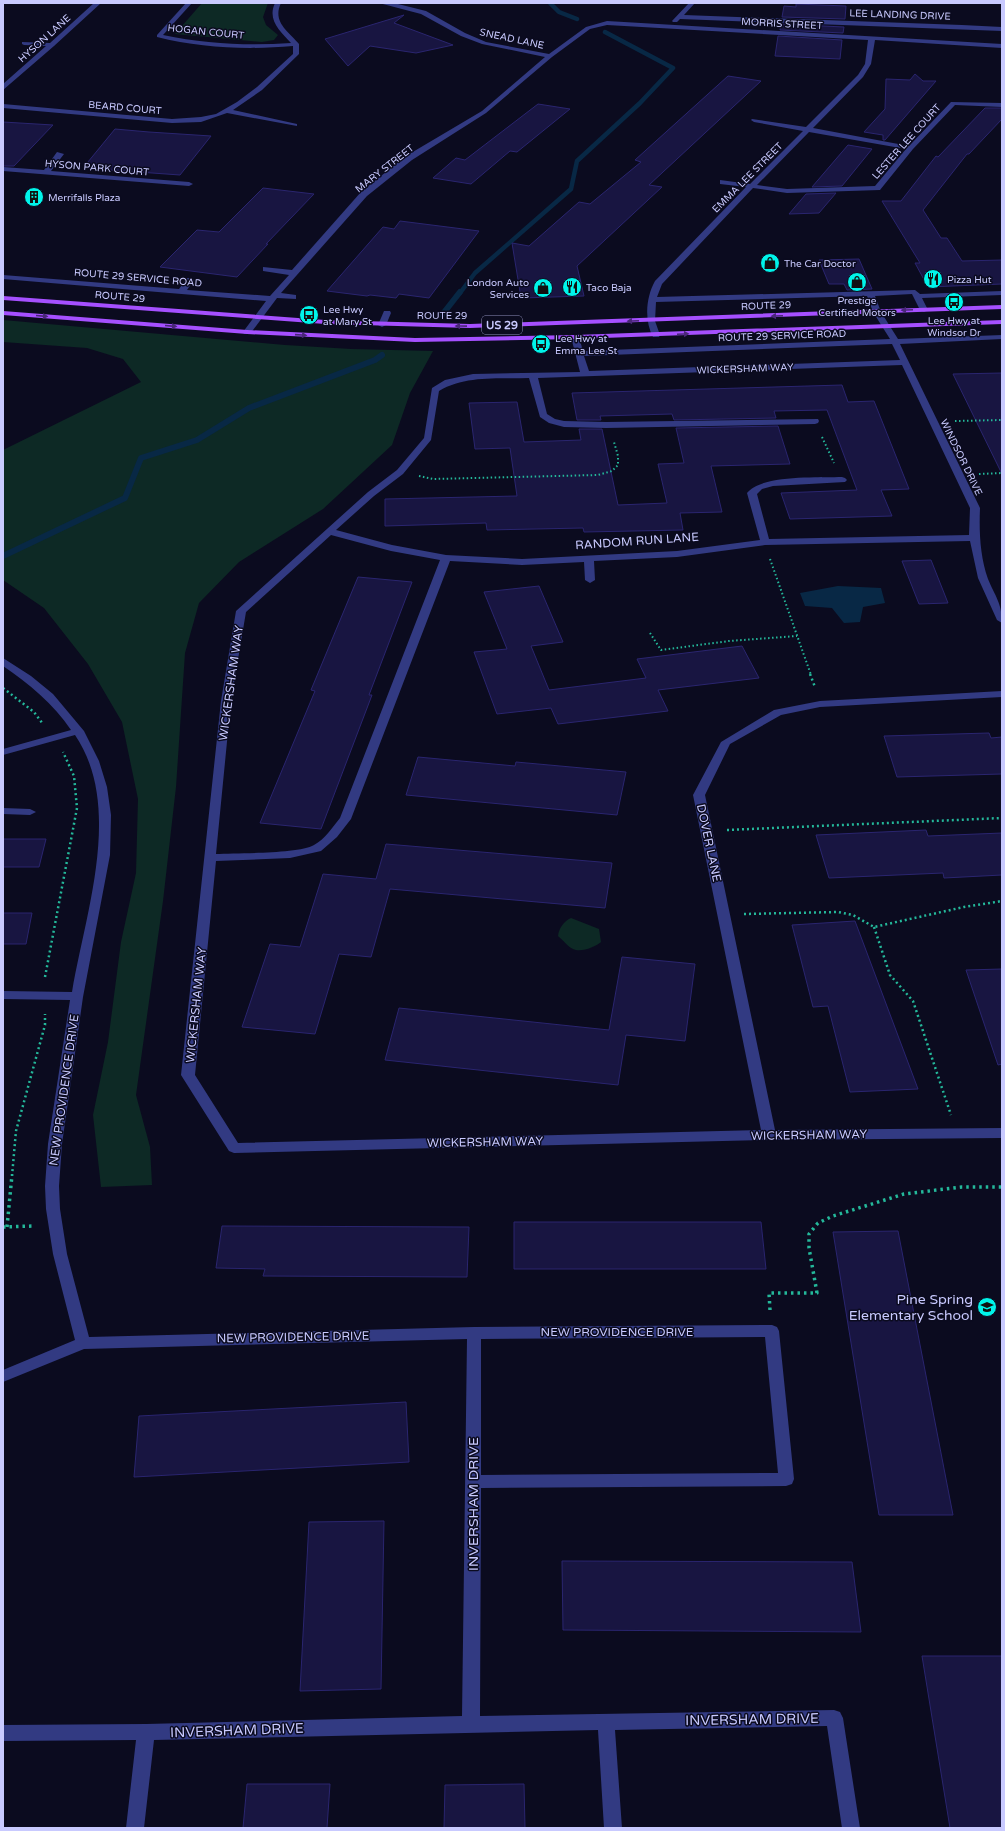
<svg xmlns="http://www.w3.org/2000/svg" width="1005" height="1831" font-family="'Varela Round',sans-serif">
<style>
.green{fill:#0d2925}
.water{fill:#082845}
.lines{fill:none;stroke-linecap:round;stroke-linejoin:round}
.stream-far1{stroke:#082845;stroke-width:4.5}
.stream{stroke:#082845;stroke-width:6}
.building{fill:#181541;stroke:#2a256f}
.path-far2{stroke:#24b89a;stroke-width:2;stroke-dasharray:1.5 2.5;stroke-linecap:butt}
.path-far1{stroke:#24b89a;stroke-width:2.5;stroke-dasharray:2 3;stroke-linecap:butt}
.path{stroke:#24b89a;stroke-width:3.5;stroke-dasharray:2.5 4;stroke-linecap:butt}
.minor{fill:#323a82;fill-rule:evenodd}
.major{fill:#a550ff;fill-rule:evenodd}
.oneway{fill:#492779}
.labels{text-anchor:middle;stroke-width:3;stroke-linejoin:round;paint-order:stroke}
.far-street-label{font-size:10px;fill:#c9caff;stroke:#0b0b1f}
.far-poi-label{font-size:10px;fill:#c9caff;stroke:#0b0b1f;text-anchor:start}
.shield{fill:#0b0b1f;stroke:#9091bc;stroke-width:1}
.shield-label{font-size:11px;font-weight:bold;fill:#c9caff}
.street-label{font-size:12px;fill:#c9caff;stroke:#0b0b1f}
.near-poi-label{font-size:14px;fill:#c9caff;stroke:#0b0b1f;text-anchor:end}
.near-street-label{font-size:14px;fill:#c9caff;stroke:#0b0b1f}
</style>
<rect width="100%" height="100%" fill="#0b0b1f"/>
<!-- green -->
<g class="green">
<polygon points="202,3 268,3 263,17 266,25 278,35 274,40 262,42 175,34"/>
<polygon points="3,320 285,345 351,349 433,351 410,393 392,445 323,509 239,562 199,603 185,653 176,787 163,901 136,1095 150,1147 152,1185 101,1187 93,1115 108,1042 121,942 136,873 138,799 122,722 88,664 44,608 3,580 3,450 141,382 123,359 87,348 3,342"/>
<path d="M571 918 599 929 601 942C595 947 581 953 573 949 568 947 563 940 558 936 559 928 564 921 571 918Z"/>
</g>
<!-- water -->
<polygon class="water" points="838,586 881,588 885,603 863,607 860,622 844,623 832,608 805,606 800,593"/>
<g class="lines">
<!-- stream-far1 -->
<g class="stream-far1">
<polyline points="550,3 559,12 577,19"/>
<polyline points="460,293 475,273 571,189 577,161 640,103 673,68 605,32"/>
</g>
<!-- stream -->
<g class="stream">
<polyline points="442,315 460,292"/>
<polyline points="3,556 125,498 141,458 197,440 249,408 375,360 382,355"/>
</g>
</g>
<!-- building -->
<g class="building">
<polygon points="796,4 846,6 845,19 782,17 784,6 796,7"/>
<polygon points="404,15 394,23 453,45 416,53 370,46 348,66 325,39"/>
<polygon points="781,24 844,27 843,33 780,30"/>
<polygon points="778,36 842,40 840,59 775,56"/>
<polygon points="915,74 923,81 936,81 885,140 883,140 883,135 864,132 885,109 886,79 910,80"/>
<polygon points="728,76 761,81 649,185 662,187 577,266 584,296 521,298 512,243 529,246 579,202 590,204 641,162 635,160"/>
<polygon points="538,104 570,109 517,152 510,151 471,184 433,178 456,158 465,160"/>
<polygon points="985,108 1002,108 1002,119 969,154 967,154 923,210 941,238 947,238 962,261 1002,260 1002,284 928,287 915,263 920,263 882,201 901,201 936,156 938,157"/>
<polygon points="3,122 53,125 14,166 3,166"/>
<polygon points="115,129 149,132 211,136 180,175 83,168"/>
<polygon points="848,145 872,149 842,186 812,187"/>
<polygon points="263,188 314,194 266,244 268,244 237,277 160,267 197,230 219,232"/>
<polygon points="836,193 819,213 789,214 806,194"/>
<polygon points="400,221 479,231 429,298 399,294 396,298 370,295 367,296 327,291 383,227 394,229"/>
<polygon points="859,259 872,289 847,290 844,284 829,284 819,260"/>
<polygon points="1002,373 1002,474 953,374"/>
<polygon points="842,385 848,402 874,401 909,489 881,490 892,516 790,519 781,493 857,490 827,410 774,411 776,418 674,420 672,414 600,416 601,420 577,420 572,393"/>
<polygon points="517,402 524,442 581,440 579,429 602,429 618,505 667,503 658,464 684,463 676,428 778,426 790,464 711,466 722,512 680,513 683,530 584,532 583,528 487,530 486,523 385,526 385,499 517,496 510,448 475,449 469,403"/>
<polygon points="931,560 948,603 919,604 902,561"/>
<polygon points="358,577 412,582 369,695 372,695 321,829 260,823 315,691 311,690"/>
<polygon points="539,586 563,642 531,646 549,690 646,678 637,659 742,646 759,678 658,690 668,711 558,724 551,708 497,714 474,652 507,649 484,592"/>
<polygon points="989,733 991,738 1002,737 1002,774 897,777 884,736"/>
<polygon points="418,757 515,766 516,762 626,772 617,815 406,795"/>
<polygon points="926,830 928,836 1002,833 1002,875 944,878 943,873 829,878 816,835"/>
<polygon points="3,839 46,839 39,867 3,867"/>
<polygon points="386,844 612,863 605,908 390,889 371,957 339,954 315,1034 242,1027 270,944 300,947 323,874 376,879"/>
<polygon points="3,913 32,913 26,944 3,944"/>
<polygon points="855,921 918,1089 850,1092 828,1006 813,1007 792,925"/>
<polygon points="622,957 695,964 685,1041 626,1035 618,1085 385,1060 399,1008 609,1030"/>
<polygon points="1002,969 1002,1064 998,1065 966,970"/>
<polygon points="514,1222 761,1222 766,1269 514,1269"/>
<polygon points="222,1226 469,1227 467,1277 263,1276 265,1269 216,1268"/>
<polygon points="898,1231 953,1515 879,1515 833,1232"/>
<polygon points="406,1402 409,1462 134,1477 139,1416"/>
<polygon points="384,1521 381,1689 300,1691 309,1522"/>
<polygon points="562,1561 852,1562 861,1632 563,1630"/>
<polygon points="922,1656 1002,1656 1002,1828 950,1828"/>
<polygon points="247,1784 330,1784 327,1828 243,1828"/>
<polygon points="524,1784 525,1828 444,1828 445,1785"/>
</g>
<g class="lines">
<!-- path-far2 -->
<g class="path-far2">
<polyline points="955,421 1002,420"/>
<polyline points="822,437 834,463"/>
<polyline points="979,474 1002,473"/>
<polyline points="419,476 433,479 598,475 612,471 618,465 618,456 614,442"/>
<polyline points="770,559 811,675"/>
<polyline points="650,633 661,650 729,641 797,636"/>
</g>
<!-- path-far1 -->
<g class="path-far1">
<polyline points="810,674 815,687"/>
<polyline points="3,688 34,712 43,724"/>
<polyline points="727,830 1002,818"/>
<polyline points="744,914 838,912 853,915 874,927 964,907 1002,901"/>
<polyline points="874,927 890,975 913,1001 951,1115"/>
<polyline points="45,977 77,808 74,776 63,752"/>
<polyline points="12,1176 16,1131 45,1025 45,1014"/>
</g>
<!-- path -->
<g class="path">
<polyline points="3,1227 34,1226"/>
<polyline points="7,1227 12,1175"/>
<polyline points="770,1310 769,1293 817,1293 809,1248 809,1234 818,1223 833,1216 904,1194 962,1187 1002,1187"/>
</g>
<!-- minor -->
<g class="minor">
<polygon points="94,3 101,3 54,46 3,90 3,84 46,46 24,45 22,44 22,42 50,43"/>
<path d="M186 3H192L163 35C206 44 248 46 291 43 280 31 267 20 275 3H281C272 22 288 31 299 44V54L262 90 233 110 297 124V126L227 113 201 122 172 123 3 108V104L172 119 201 117 216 114 237 102 257 87 293 54V46C247 50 201 48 157 37V35Z"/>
<path d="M379 3H394L426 11 465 33 486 42 549 54 586 27 607 21 1002 44V48L875 40 871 64 863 77 813 128 909 146 951 102 1002 103V107L955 105 913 149 880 190 787 193 753 188 662 284 657 297 915 290 920 294 1002 291V295L922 298 928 310 924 312 920 310 912 294 875 296 881 312 898 339 1002 335V339L900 344 980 508C979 532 980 556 988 579 995 596 1002 603 1002 623L997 620 978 578 970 541 765 545 677 557 594 561 595 580 590 583 585 580 584 562 522 565 450 561 351 819 337 837 321 851 290 858 216 861 195 1075 238 1143 761 1130 693 795 721 742 774 710 820 701 1002 691V697L820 707 781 715 730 744 705 795 775 1130 1002 1128V1138L769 1140 234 1153 229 1151 181 1075 221 701 236 611 368 492 397 470 424 438 432 388 445 380 473 374 580 372 571 337 575 335 579 337 583 351 890 339 873 312 867 296 656 302 655 321 660 335 659 337H653C644 320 646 297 655 281L746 187 720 184V180L750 184 803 131 754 122 751 120 752 119 806 127 858 75 865 64 868 40 607 25 590 29 552 57 486 113 412 160 367 196 281 293 296 295V299L277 298 250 334H244L243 332 266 301 3 279V275L179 289 187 278H190L194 280 187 290 270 296 289 275 263 271V267L292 270 361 192 406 156 482 111 545 57 482 44 461 36 421 14ZM809 132 906 149 875 186 787 189 757 185ZM892 344 900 360 589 371 584 356ZM902 365 970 508 969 535 769 539 757 494 762 489 773 486 845 482 847 480 845 478 842 477C819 478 762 474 747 493L760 540 677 551 522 559 446 555 392 545 336 530 374 496 403 474 431 440 439 391C465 375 499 379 529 378L540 417 549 423 564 427 606 428 815 424 818 423 819 421 818 419 606 422 564 421 555 419 547 414 538 378ZM331 535 391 551 440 560 340 818C332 828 325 839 314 845 298 854 237 853 216 854L231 701 246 612Z"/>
<polygon points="689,3 695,3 684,15 962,25 1002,27 1002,31 680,19 677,22 673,22 672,21"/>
<polygon points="57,152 64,154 51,171 189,182 193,184 189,186 3,171 3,167 44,170"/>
<polygon points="384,311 390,311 391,313 386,325 382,327 378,325"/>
<path d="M3 658 31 676 53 694 84 731 99 761 107 787 111 815 110 855 83 997 62 1144 59 1186 60 1209 67 1254 89 1337 474 1327 772 1325 777 1327 779 1331 794 1479 792 1484 786 1486 481 1488 480 1716 834 1710 840 1712 843 1718 860 1828H842L827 1726 615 1730 622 1828H604L598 1730 154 1740 144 1828H126L136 1740 3 1741V1725L146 1724 462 1716 467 1339 84 1349 3 1382V1370L75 1340 53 1254 46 1209 45 1186 48 1144 70 1000 3 999V991L72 992C85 914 124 807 75 735L3 755V749L71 730C53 703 29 684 3 666ZM765 1337 778 1473 481 1475V1339Z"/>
<polygon points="3,808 30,809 36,812 30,815 3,814"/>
</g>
<!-- major -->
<g class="major">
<polygon points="3,296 325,320 470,324 1002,305 1002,309 470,328 325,324 3,300"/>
<polygon points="3,311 247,330 415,338 575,335 1002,320 1002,324 575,339 415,342 247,334 3,315"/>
</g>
</g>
<!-- one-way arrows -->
<defs><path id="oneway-solid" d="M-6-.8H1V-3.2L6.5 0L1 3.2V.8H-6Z"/></defs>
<g class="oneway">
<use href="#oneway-solid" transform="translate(907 310) rotate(178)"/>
<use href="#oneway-solid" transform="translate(42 316) rotate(5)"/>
<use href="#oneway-solid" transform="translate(777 316) rotate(178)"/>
<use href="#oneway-solid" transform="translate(633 321) rotate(178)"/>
<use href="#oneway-solid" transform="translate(171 326) rotate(5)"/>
<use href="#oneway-solid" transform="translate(461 326) rotate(-179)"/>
<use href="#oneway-solid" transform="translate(683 334) rotate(-2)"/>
<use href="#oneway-solid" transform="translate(301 335) rotate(4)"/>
</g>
<!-- icons -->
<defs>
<g id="building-disc" transform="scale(1)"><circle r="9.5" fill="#00f4ea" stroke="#0b0b1f"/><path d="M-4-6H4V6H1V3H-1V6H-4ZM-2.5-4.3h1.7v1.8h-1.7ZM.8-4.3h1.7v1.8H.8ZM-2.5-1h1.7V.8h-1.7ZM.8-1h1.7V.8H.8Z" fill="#111"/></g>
<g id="shop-disc" transform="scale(1)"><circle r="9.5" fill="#00f4ea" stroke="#0b0b1f"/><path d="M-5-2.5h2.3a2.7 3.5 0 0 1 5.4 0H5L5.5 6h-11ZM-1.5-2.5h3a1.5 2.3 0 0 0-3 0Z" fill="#111"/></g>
<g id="restaurant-disc" transform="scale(1)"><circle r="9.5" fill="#00f4ea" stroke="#0b0b1f"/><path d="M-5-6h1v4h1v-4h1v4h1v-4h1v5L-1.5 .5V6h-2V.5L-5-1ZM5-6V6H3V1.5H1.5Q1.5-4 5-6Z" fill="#111"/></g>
<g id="bus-disc" transform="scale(1)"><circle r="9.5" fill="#00f4ea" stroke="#0b0b1f"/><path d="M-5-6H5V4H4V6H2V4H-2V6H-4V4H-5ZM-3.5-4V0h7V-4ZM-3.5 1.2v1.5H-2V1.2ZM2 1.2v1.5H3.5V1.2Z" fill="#111"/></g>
<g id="school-disc" transform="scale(1)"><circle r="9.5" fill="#00f4ea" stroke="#0b0b1f"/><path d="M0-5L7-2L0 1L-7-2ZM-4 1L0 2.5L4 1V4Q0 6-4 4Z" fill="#111"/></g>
</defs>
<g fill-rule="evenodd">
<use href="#building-disc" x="34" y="197"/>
<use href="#shop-disc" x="770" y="263"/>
<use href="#restaurant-disc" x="933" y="279"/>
<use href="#shop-disc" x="857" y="282"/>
<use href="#restaurant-disc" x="572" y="287"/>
<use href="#shop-disc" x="543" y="288"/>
<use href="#bus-disc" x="954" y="302"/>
<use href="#bus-disc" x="309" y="315"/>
<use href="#bus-disc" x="541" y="344"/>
<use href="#school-disc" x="987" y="1307"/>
</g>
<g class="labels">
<!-- far-street labels -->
<g class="far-street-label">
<text transform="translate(900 14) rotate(2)" y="4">LEE LANDING DRIVE</text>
<text transform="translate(782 23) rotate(3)" y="4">MORRIS STREET</text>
<text transform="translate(206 31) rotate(6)" y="4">HOGAN COURT</text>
<text transform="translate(44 38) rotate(-42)" y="4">HYSON LANE</text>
<text transform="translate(512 38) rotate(12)" y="4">SNEAD LANE</text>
<text transform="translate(125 107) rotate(5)" y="4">BEARD COURT</text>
<text transform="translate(906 141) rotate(-48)" y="4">LESTER LEE COURT</text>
<text transform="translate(97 167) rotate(5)" y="4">HYSON PARK COURT</text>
<text transform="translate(384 168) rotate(-38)" y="4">MARY STREET</text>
<text transform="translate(747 177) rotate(-45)" y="4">EMMA LEE STREET</text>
<text transform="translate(138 277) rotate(5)" y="4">ROUTE 29 SERVICE ROAD</text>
<text transform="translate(120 296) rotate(5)" y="4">ROUTE 29</text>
<text transform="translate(766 305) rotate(-2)" y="4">ROUTE 29</text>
<text x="442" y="319">ROUTE 29</text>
<text transform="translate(782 335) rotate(-2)" y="4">ROUTE 29 SERVICE ROAD</text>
<text transform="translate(745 368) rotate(-2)" y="4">WICKERSHAM WAY</text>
<text transform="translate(962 457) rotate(64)" y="4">WINDSOR DRIVE</text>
</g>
<!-- far-poi labels -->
<g class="far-poi-label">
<text x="48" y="201">Merrifalls Plaza</text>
<text x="784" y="267">The Car Doctor</text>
<text x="947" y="283">Pizza Hut</text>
<text x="529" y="286" text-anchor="end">London Auto<tspan x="529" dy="12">Services</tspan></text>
<text x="586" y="291">Taco Baja</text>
<text x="857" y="304" text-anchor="middle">Prestige<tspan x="857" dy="12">Certified Motors</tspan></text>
<text x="323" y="313">Lee Hwy<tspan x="323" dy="12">at Mary St</tspan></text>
<text x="954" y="324" text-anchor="middle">Lee Hwy at<tspan x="954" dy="12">Windsor Dr</tspan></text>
<text x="555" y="342">Lee Hwy at<tspan x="555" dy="12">Emma Lee St</tspan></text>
</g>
<!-- shield labels -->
<rect class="shield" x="482" y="316" width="40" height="18" rx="3"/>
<g class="shield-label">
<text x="502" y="329">US 29</text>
</g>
<!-- street labels -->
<g class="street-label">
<text transform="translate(637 541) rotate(-4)" y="4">RANDOM RUN LANE</text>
<text transform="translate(231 683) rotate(-82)" y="4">WICKERSHAM WAY</text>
<text transform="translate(709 843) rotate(78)" y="4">DOVER LANE</text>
<text transform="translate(196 1005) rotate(-84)" y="4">WICKERSHAM WAY</text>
<text transform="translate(64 1090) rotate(-82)" y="4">NEW PROVIDENCE DRIVE</text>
<text transform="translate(809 1135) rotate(-1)" y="4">WICKERSHAM WAY</text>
<text transform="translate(485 1142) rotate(-1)" y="4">WICKERSHAM WAY</text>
<text x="617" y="1336">NEW PROVIDENCE DRIVE</text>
<text transform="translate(293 1337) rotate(-1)" y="4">NEW PROVIDENCE DRIVE</text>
</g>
<!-- near-poi labels -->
<g class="near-poi-label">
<text x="973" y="1304">Pine Spring<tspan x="973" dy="16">Elementary School</tspan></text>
</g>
<!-- near-street labels -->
<g class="near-street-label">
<text transform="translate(473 1504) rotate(-90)" y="5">INVERSHAM DRIVE</text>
<text transform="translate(752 1719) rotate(-1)" y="5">INVERSHAM DRIVE</text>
<text transform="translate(237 1730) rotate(-2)" y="5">INVERSHAM DRIVE</text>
</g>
</g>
<!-- border -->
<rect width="1005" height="1831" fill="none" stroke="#c9caff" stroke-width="8"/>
</svg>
